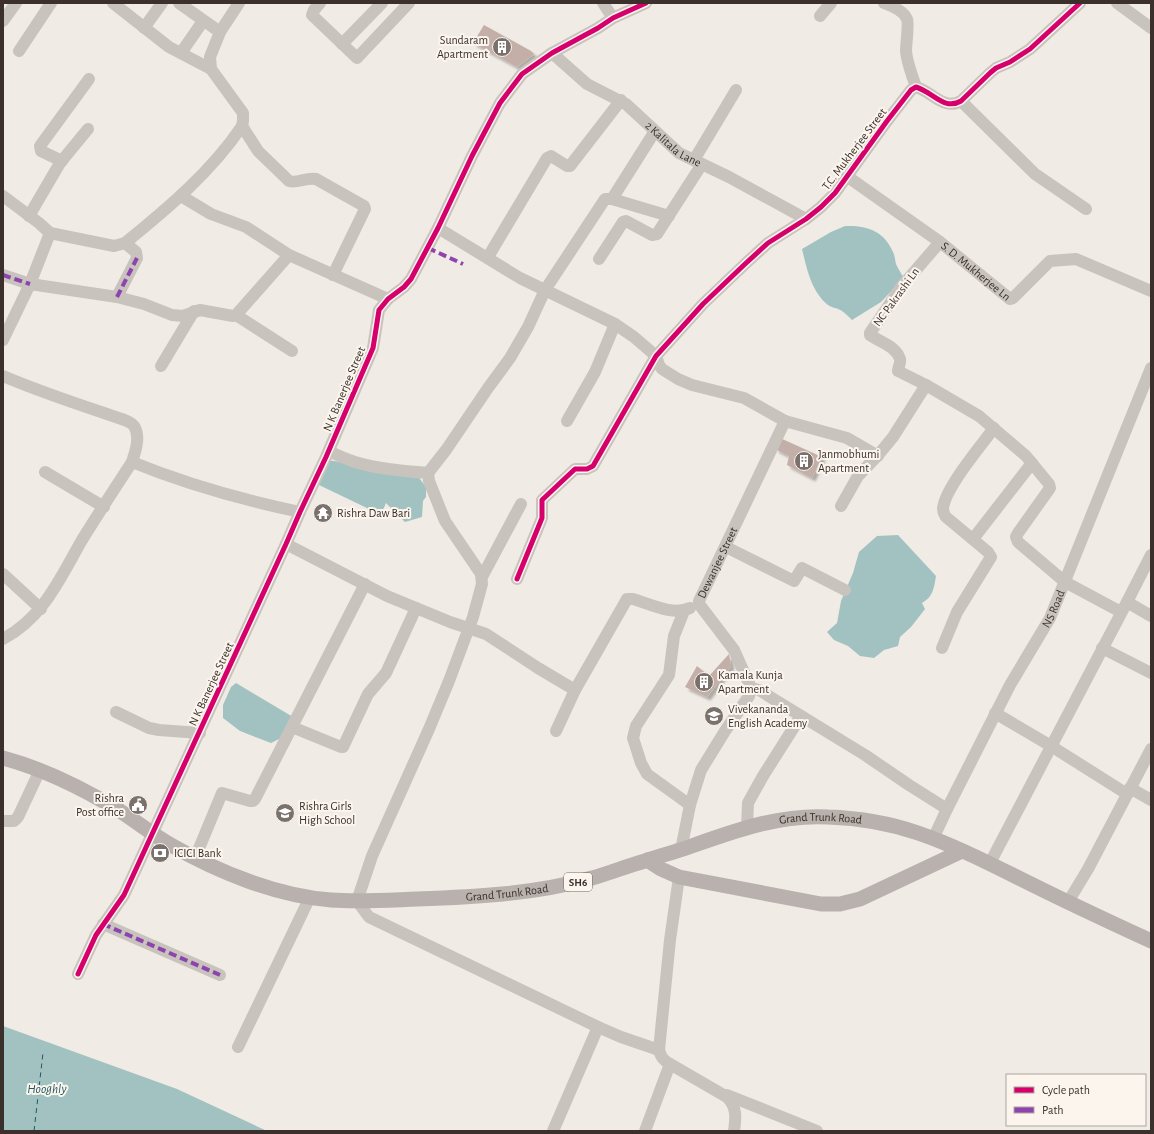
<svg xmlns="http://www.w3.org/2000/svg" width="1154" height="1134" font-family="'Alegreya Sans',sans-serif">
<style>
.water{fill:#a1c2c1}
.lines{fill:none;stroke-linecap:round;stroke-linejoin:round}
.ferry{stroke:#1f5a5e;stroke-width:1;stroke-dasharray:5 4;stroke-linecap:butt}
.building{fill:#c3afa7;filter:url(#shadow)}
.minor{stroke:#c9c3be;stroke-width:12}
.major{stroke:#b8b1ad;stroke-width:15}
.quiet{stroke:#8e44ad;stroke-width:4;stroke-dasharray:8 4;stroke-linecap:butt}
.cycleway-casing{stroke:#fbf5ee;stroke-width:8}
.cycleway{stroke:#d6006c;stroke-width:5}
.labels{text-anchor:middle;stroke-width:4;stroke-linejoin:round;paint-order:stroke}
.shield{fill:#fbf5ee;stroke:#756b66;stroke-width:1}
.shield-label{font-size:11px;font-weight:bold;fill:#3b302b}
.poi-label{font-size:12px;fill:#3b302b;stroke:#fbf5ee;text-anchor:start}
.street-label{font-size:12px;fill:#3b302b;stroke:#fbf5ee}
.water-label{font-size:13px;font-style:italic;fill:#1f5a5e;stroke:#fbf5ee}
</style>
<defs>
<filter id="shadow"><feDropShadow dx="3.5" dy="3.5" stdDeviation="1" flood-color="#0004"/></filter>
</defs>
<rect width="100%" height="100%" fill="#f0ebe5"/>
<!-- water -->
<g class="water">
<path d="M845 226C865 225 884 230 893 252 895 256 895 260 896 264 898 269 901 273 904 278L881 302 852 320C849 317 846 314 842 311 838 308 832 308 828 305 811 291 807 269 802 249L831 232Z"/>
<polygon points="328,460 417,475 426,487 426,497 423,501 422,517 405,522 386,503 383,510 369,509 319,485"/>
<path d="M898 535 936 576C934 588 933 597 922 603L925 609 911 627 900 637 898 646 884 650 874 658 860 656 848 646 834 640 827 632 837 623 841 601 853 573 859 552 877 536Z"/>
<polygon points="236,683 293,717 281,738 271,743 240,731 223,718 223,705 231,687"/>
<polygon points="3,1026 177,1089 267,1131 3,1131"/>
</g>
<g class="lines">
<!-- ferry -->
<polyline class="ferry" points="34,1131 43,1053"/>
</g>
<!-- building -->
<g class="building">
<polygon points="484,25 531,51 534,54 517,67 473,43"/>
<polygon points="780,438 822,457 812,478 787,465 789,456 775,449"/>
<polygon points="729,654 731,666 707,697 685,687 697,666 709,676"/>
</g>
<g class="lines">
<!-- minor -->
<g class="minor">
<polyline points="113,3 169,47 211,69"/>
<polyline points="320,3 314,10 312,15 357,58 409,3"/>
<polyline points="603,3 613,18"/>
<path d="M884 3C892 6 904 11 907 19 909 24 906 44 906 51 907 63 912 75 916 87"/>
<polyline points="1117,3 1151,28"/>
<polyline points="820,16 831,3"/>
<polyline points="3,21 16,3"/>
<polyline points="144,28 162,3"/>
<polyline points="220,32 239,3"/>
<polyline points="342,44 382,3"/>
<polyline points="19,51 51,3"/>
<polyline points="181,53 203,21"/>
<path id="s1" d="M552 53 587 84 626 104 679 153 729 177 806 219"/>
<polyline points="961,101 1035,174 1086,209"/>
<path d="M242 126 258 151 289 181C297 184 306 177 316 179L364 206 365 209 333 275"/>
<polyline points="694,160 736,90"/>
<polyline points="62,161 41,151 40,146 89,79"/>
<path id="s2" d="M848 177 940 242 1010 299 1013 298 1050 261 1076 259 1151 291"/>
<polyline points="3,196 39,223 50,233 30,284 3,340"/>
<polyline points="181,196 211,214 246,227 289,255 388,299"/>
<polyline points="612,199 655,131"/>
<polyline points="29,216 60,163 88,129"/>
<polyline points="438,228 520,278 615,324 634,337 656,356 659,365 662,369 678,379 692,385 744,398 785,421 847,438 878,456"/>
<path d="M50 233 114 246 125 243C167 209 212 171 242 126L243 121V113L211 69 210 57 220 32 179 3"/>
<path d="M940 242 902 286 870 333V335C880 342 896 346 900 359 901 363 898 367 898 371L926 385 979 416 1026 456 1049 484 1050 488 1018 533 1016 537 1018 542 1065 582 1121 612"/>
<polyline points="488,257 547,158 551,156 567,166 570,166 621,100"/>
<polyline points="599,259 623,222 626,221 652,235 657,234 702,164"/>
<polyline points="3,275 30,284 117,297 144,304 172,315 183,316 200,310 233,316 236,315 289,255"/>
<polyline points="117,297 137,258 136,252 125,243"/>
<polyline points="236,315 292,351"/>
<polyline points="161,366 194,311"/>
<path d="M3 376C38 391 74 403 110 415 115 417 131 421 134 426 141 437 135 452 132 462"/>
<polyline points="567,421 595,372 615,324"/>
<path d="M329 451C337 455 346 459 355 462 378 469 404 471 428 473L429 481 445 521 481 574 482 584 473 617 449 681 429 729 372 856 357 901 369 917 598 1027 621 1037 659 1050"/>
<polyline points="45,472 104,507"/>
<polyline points="428,473 446,450 488,388 510,358 528,327 545,290 605,199 612,199 669,216"/>
<polyline points="841,506 858,476 879,454 893,437 926,385"/>
<polyline points="973,539 1032,463"/>
<polyline points="286,544 387,596 450,622 486,634 538,668 575,690"/>
<polyline points="726,547 794,581 802,568 845,590"/>
<polyline points="1151,555 1127,602 1151,616"/>
<polyline points="3,574 41,609"/>
<polyline points="482,577 521,504"/>
<path d="M517 579 542 518V500L575 469H587L593 466 656 356 703 304 745 264 768 243 806 219 821 207 835 193 887 121 911 90 916 87C933 92 944 111 961 101L990 73 996 68 1010 62 1030 49 1080 3"/>
<polyline points="684,611 674,636 669,675 636,726 633,738 641,763 647,774 690,805"/>
<path d="M3 639C44 617 60 578 82 540 98 514 115 488 132 462 186 484 243 500 300 512"/>
<path d="M942 648 957 612 991 557 988 552 946 517C944 514 943 513 943 509 944 489 981 446 994 428"/>
<polyline points="1102,648 1151,673"/>
<polyline points="751,688 759,690 865,755 909,785 947,809"/>
<polyline points="116,712 149,728 159,730 200,733"/>
<polyline points="995,713 1051,746 1127,794"/>
<polyline points="292,727 341,747 343,747 368,694 386,673 416,608"/>
<path d="M556 731 575 690 627 599H633C650 604 673 616 690 608"/>
<polyline points="1130,788 1151,800"/>
<polyline points="3,821 14,821 18,817 40,770"/>
<polyline points="747,828 748,803 763,776 801,716"/>
<path id="s3" d="M933 839 947 809 1010 685 1050 618 1151 368"/>
<path id="s4" d="M681 850 690 805 701 770 725 731 749 696 751 688 734 650 699 604V601L785 421"/>
<polyline points="195,858 222,793 250,801 253,801 255,799 365,584"/>
<polyline points="990,863 1127,602"/>
<path d="M679 877 670 940 659 1050C661 1057 663 1060 670 1064L727 1097C737 1107 736 1118 734 1131"/>
<polyline points="1068,902 1088,869 1151,749"/>
<polyline points="103,924 220,975"/>
<polyline points="78,974 96,935 124,895 286,544 300,512 326,457 373,348 379,310 388,299 404,287 411,279 438,228 472,156 500,103 522,74 552,53 598,28 613,18 646,3"/>
<polyline points="238,1047 310,897"/>
<polyline points="727,1095 817,1131"/>
<polyline points="553,1131 598,1027"/>
<polyline points="645,1131 670,1064"/>
</g>
<!-- major -->
<g class="major">
<path id="s5" d="M3 758C44 769 84 789 120 811 137 822 153 835 171 845 218 872 277 896 331 900 360 902 389 900 417 899 476 897 535 894 592 878 610 873 627 866 645 861 658 856 672 853 686 848 731 832 779 814 828 817 858 818 889 823 918 833 959 847 996 867 1035 886 1073 905 1112 923 1151 941"/>
<polyline points="647,860 661,869 679,877 821,904 840,904 860,899 962,851"/>
</g>
<!-- quiet -->
<g class="quiet">
<polyline points="428,248 463,264"/>
<polyline points="3,275 30,284"/>
<polyline points="117,297 137,258"/>
<polyline points="103,924 220,975"/>
</g>
<!-- cycleway casing -->
<g class="cycleway-casing">
<g id="cycleway">
<path d="M517 579 542 518V500L575 469H587L593 466 656 356 703 304 745 264 768 243 806 219 821 207 835 193 887 121 911 90 916 87C933 92 944 111 961 101L990 73 996 68 1010 62 1030 49 1080 3"/>
<polyline points="78,974 96,935 124,895 286,544 300,512 326,457 373,348 379,310 388,299 404,287 411,279 438,228 472,156 500,103 522,74 552,53 598,28 613,18 646,3"/>
</g>
</g>
<!-- cycleway -->
<use href="#cycleway" class="cycleway"/>
</g>
<!-- icons -->
<defs>
<g id="building-disc" transform="scale(1)"><circle r="9.5" fill="#7a716c" stroke="#fbf5ee"/><path d="M-4-6H4V6H1V3H-1V6H-4ZM-2.5-4.3h1.7v1.8h-1.7ZM.8-4.3h1.7v1.8H.8ZM-2.5-1h1.7V.8h-1.7ZM.8-1h1.7V.8H.8Z" fill="#fff"/></g>
<g id="temple-disc" transform="scale(1)"><circle r="9.5" fill="#7a716c" stroke="#fbf5ee"/><path d="M0-6L5-2H3V0L6.5 2.5H4V6H1.5V3h-3V6H-4V2.5H-6.5L-3 0V-2H-5Z" fill="#fff"/></g>
<g id="school-disc" transform="scale(1)"><circle r="9.5" fill="#7a716c" stroke="#fbf5ee"/><path d="M0-5L7-2L0 1L-7-2ZM-4 1L0 2.5L4 1V4Q0 6-4 4Z" fill="#fff"/></g>
<g id="civic-disc" transform="scale(1)"><circle r="9.5" fill="#7a716c" stroke="#fbf5ee"/><path d="M-.6-6.5H3V-4.5H.6V-3L4-1V1h2V6H-6V1h2V-1L-.6-3ZM-1.2 2.5V6h2.4V2.5Z" fill="#fff"/></g>
<g id="bank-disc" transform="scale(1)"><circle r="9.5" fill="#7a716c" stroke="#fbf5ee"/><path d="M-6-4H6V4H-6ZM0-2.3a2.3 2.3 0 1 0 0 4.6a2.3 2.3 0 1 0 0-4.6Z" fill="#fff"/></g>
</defs>
<g fill-rule="evenodd">
<use href="#building-disc" x="502" y="47"/>
<use href="#building-disc" x="804" y="461"/>
<use href="#temple-disc" x="323" y="513"/>
<use href="#building-disc" x="704" y="682"/>
<use href="#school-disc" x="714" y="716"/>
<use href="#civic-disc" x="138" y="805"/>
<use href="#school-disc" x="285" y="813"/>
<use href="#bank-disc" x="160" y="853"/>
</g>
<g class="labels">
<!-- shield labels -->
<rect class="shield" x="564" y="873" width="28" height="18" rx="3"/>
<g class="shield-label">
<text x="578" y="886">SH6</text>
</g>
<!-- poi labels -->
<g class="poi-label">
<text x="488" y="44" text-anchor="end">Sundaram<tspan x="488" dy="14">Apartment</tspan></text>
<text x="818" y="458">Janmobhumi<tspan x="818" dy="14">Apartment</tspan></text>
<text x="337" y="517">Rishra Daw Bari</text>
<text x="718" y="679">Kamala Kunja<tspan x="718" dy="14">Apartment</tspan></text>
<text x="728" y="713">Vivekananda<tspan x="728" dy="14">English Academy</tspan></text>
<text x="124" y="802" text-anchor="end">Rishra<tspan x="124" dy="14">Post office</tspan></text>
<text x="299" y="810">Rishra Girls<tspan x="299" dy="14">High School</tspan></text>
<text x="174" y="857">ICICI Bank</text>
</g>
<!-- street labels -->
<g class="street-label">
<text dy="4" stroke="none"><textPath href="#s1" startOffset="153">2 Kalitala Lane</textPath></text>
<text transform="translate(854 149) rotate(-53)" y="4">T.C. Mukherjee Street</text>
<text dy="4" stroke="none"><textPath href="#s2" startOffset="159">S. D. Mukherjee Ln</textPath></text>
<text transform="translate(896 297) rotate(-54)" y="4">NC Pakrashi Ln</text>
<text transform="translate(344 389) rotate(-67)" y="4">N K Banerjee Street</text>
<text dy="4" stroke="none"><textPath href="#s4" startOffset="324">Dewanjee Street</textPath></text>
<text dy="4" stroke="none"><textPath href="#s3" startOffset="260">NS Road</textPath></text>
<text transform="translate(211 684) rotate(-65)" y="4">N K Banerjee Street</text>
<text dy="4" stroke="none"><textPath href="#s5" startOffset="861">Grand Trunk Road</textPath></text>
<text dy="4" stroke="none"><textPath href="#s5" startOffset="537">Grand Trunk Road</textPath></text>
</g>
<!-- water labels -->
<g class="water-label">
<text x="47" y="1093">Hooghly</text>
</g>
</g>
<!-- border -->
<rect width="1154" height="1134" fill="none" stroke="#3b302b" stroke-width="8"/>
<!-- legend -->
<rect x="1006" y="1074" width="140" height="52" fill="#fbf5ee" stroke="#aea6a0"/>
<rect x="1014" y="1087" width="20" height="6" fill="#d6006c" stroke="#aea6a0"/>
<text x="1042" y="1094" font-size="12" fill="#3b302b">Cycle path</text>
<rect x="1014" y="1107" width="20" height="6" fill="#8e44ad" stroke="#aea6a0"/>
<text x="1042" y="1114" font-size="12" fill="#3b302b">Path</text>
</svg>
